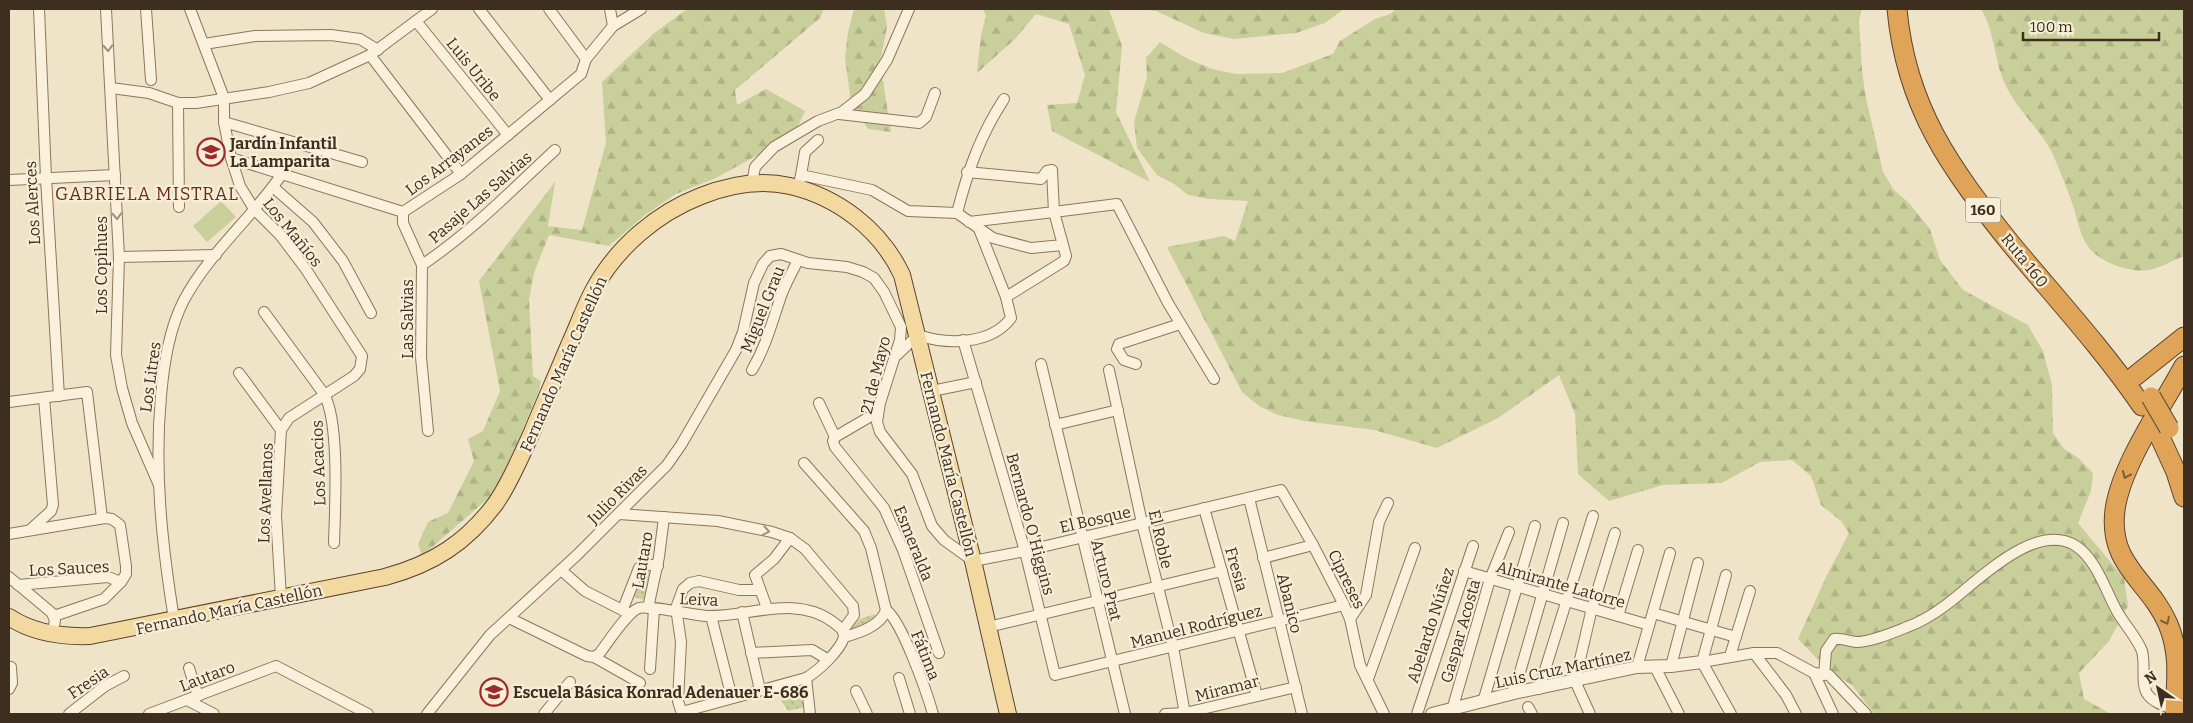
<svg xmlns="http://www.w3.org/2000/svg" width="2193" height="723" font-family="Bitter,serif">
<style>
.grass{fill:url(#grass-dots)}
.forest{fill:url(#forest-firs)}
.pitch{fill:#c9cf9b}
.lines{fill:none;stroke-linecap:round;stroke-linejoin:round}
.minor-casing{stroke:#8d765c;stroke-width:12}
.tertiary-casing{stroke:#8d765c;stroke-width:14}
.primary-casing{stroke:#5b4430;stroke-width:18}
.motorway-casing{stroke:#5b4430;stroke-width:21}
.minor{stroke:#faf1dc;stroke-width:10}
.tertiary{stroke:#faf1dc;stroke-width:12}
.primary{stroke:#f3d9a0;stroke-width:16}
.motorway{stroke:#e0a458;stroke-width:19}
.motorway-bridge-casing{stroke:#5b4430;stroke-width:21;stroke-linecap:butt}
.motorway-bridge{stroke:#e0a458;stroke-width:19}
.oneway{stroke:#9c907e}
.oneway2{stroke:#7e5d36}
.labels{text-anchor:middle;stroke-width:4.5;stroke-linejoin:round;paint-order:stroke}
.shield{fill:#f7eed8;stroke:#756857;stroke-width:1}
.shield-label{font-size:15px;font-weight:bold;fill:#3d2e20}
.street-label{font-size:16px;fill:#3d2e20;stroke:#f7eed8}
.poi-label{font-size:16px;font-weight:bold;fill:#3d2e20;stroke:#f7eed8;text-anchor:start}
.neighbourhood-label{font-size:18px;letter-spacing:1px;fill:#6b2e1e;stroke:#f7eed8}
</style>
<defs>
<pattern id="grass-dots" width="8" height="8" patternUnits="userSpaceOnUse" patternTransform="scale(1.25)"><rect width="8" height="8" fill="#c9cf9b"/><path d="M2 2h.1M6 6h.1" fill="none" stroke="#aeb285" stroke-width="1.8" stroke-linecap="round"/></pattern>
<pattern id="forest-firs" width="22" height="20" patternUnits="userSpaceOnUse" patternTransform="scale(1.25)"><rect width="22" height="20" fill="#c9cf9b"/><path d="M5 1l3.5 6h-7zM16 11l3.5 6h-7z" fill="#aeb285"/></pattern>
</defs>
<rect width="100%" height="100%" fill="#f0e4c8"/>
<!-- grass -->
<g class="grass">
<polygon points="641,568 650,569 644,600 631,596"/>
<polygon points="875,614 876,618 853,631 850,629 860,619"/>
<polygon points="798,685 804,707 788,711 775,690"/>
</g>
<!-- forest -->
<g class="forest">
<polygon points="687,9 824,9 820,18 735,90 737,105 766,89 805,111 794,135 716,178 676,194 645,215 609,246 549,235 534,273 529,300 533,376 541,381 539,391 511,457 492,495 422,556 418,544 428,522 448,513 474,461 468,439 483,431 500,391 479,281 555,182 548,226 582,230 606,143 602,82 653,34"/>
<polygon points="854,9 884,9 887,27 880,62 891,132 868,129 851,103 845,58 848,32"/>
<polygon points="983,9 1109,9 1122,46 1116,112 1150,182 1052,131 1047,105 1077,103 1085,75 1069,24 1036,14 1015,39 977,73 981,35 986,16"/>
<polygon points="1136,9 1344,9 1325,23 1296,33 1234,39 1204,33 1156,11"/>
<polygon points="1396,9 1862,9 1859,20 1862,71 1866,98 1883,172 1894,190 1909,203 1930,229 1940,260 1963,290 2028,325 2043,351 2052,385 2053,433 2064,449 2077,457 2093,473 2091,491 2078,523 2124,578 2128,606 2109,641 2079,673 2084,699 2111,714 1874,714 1852,685 1830,672 1798,639 1827,575 1849,533 1841,521 1821,505 1811,476 1792,460 1760,462 1722,483 1663,485 1609,501 1578,474 1575,414 1559,375 1498,418 1437,448 1374,430 1304,421 1278,415 1259,406 1242,392 1167,247 1224,236 1235,241 1248,201 1209,199 1188,195 1174,184 1157,175 1137,148 1134,122 1147,77 1146,58 1160,42 1186,58 1212,69 1236,74 1282,73 1333,54 1340,41 1375,19 1390,14"/>
<path d="M1981 9H2184V256C2173 260 2161 268 2149 270 2130 273 2102 263 2090 249 2079 236 2078 218 2072 203 2067 187 2060 172 2054 157 2042 130 2017 111 2005 84 1994 60 1995 32 1981 9Z"/>
</g>
<!-- pitch -->
<polygon class="pitch" points="221,201 236,217 207,242 193,226"/>
<g class="lines">
<!-- minor casing -->
<g class="minor-casing">
<g id="minor">
<polyline points="39,9 46,178 59,396"/>
<polyline points="106,9 119,257 116,355 122,388 132,423 159,485"/>
<polyline points="146,9 151,80"/>
<polyline points="190,9 224,98 224,122 231,158 240,186 254,209 280,235 305,268 362,356 360,369 354,376 289,418 281,430"/>
<polyline points="479,9 550,100"/>
<polyline points="549,9 586,59"/>
<polyline points="610,9 613,26"/>
<polyline points="416,21 508,135"/>
<polyline points="204,44 255,36 331,35 360,39 378,50"/>
<polyline points="370,55 461,174"/>
<polyline points="111,88 149,93 178,103 196,103 269,92 309,83 370,55 432,9"/>
<polyline points="178,103 179,207"/>
<polyline points="839,114 919,123 926,117 935,93"/>
<polyline points="224,122 362,162"/>
<polyline points="231,158 403,212 461,174 581,74 586,59 613,26 641,9"/>
<polyline points="967,172 1041,179 1047,171 1052,170 1054,212 969,222"/>
<polyline points="801,175 805,152 818,140"/>
<polyline points="9,180 115,175"/>
<polyline points="752,183 755,167 774,147 818,121 842,112 865,94 887,60 909,9"/>
<polyline points="273,187 313,222 343,261 371,313"/>
<polyline points="798,188 801,175 872,190 908,211 957,213 993,238 1031,248 1063,245 1054,212 1117,204 1168,303 1214,379"/>
<polyline points="403,212 403,223 422,265 421,357 428,431"/>
<path d="M957 213C968 170 980 136 1004 99"/>
<polyline points="119,257 216,255"/>
<path d="M422 265C471 232 512 190 555 150"/>
<polyline points="1006,297 1064,261 1066,256 1063,245"/>
<path d="M264 312 324 394C340 423 335 508 334 543"/>
<polyline points="963,340 1025,551 1055,675 1344,605"/>
<path d="M897 355 918 335C947 345 991 345 1011 318L1006 297 979 229"/>
<polyline points="1041,364 1125,714"/>
<polyline points="1136,364 1124,360 1117,349 1119,344 1180,324"/>
<path d="M752 370C765 348 771 326 779 302 783 287 792 273 798 260"/>
<polyline points="1109,370 1142,523 1173,647 1185,714"/>
<polyline points="239,373 281,430 276,515 281,597"/>
<polyline points="932,391 976,382"/>
<polyline points="9,402 87,392 102,518"/>
<polyline points="819,403 835,437 833,441 835,447 884,508 903,550 939,653"/>
<polyline points="1055,425 1118,410"/>
<polyline points="835,437 871,416 877,414"/>
<polyline points="804,463 864,531 871,548 886,610"/>
<polyline points="1249,498 1302,714"/>
<polyline points="1204,508 1257,696"/>
<polyline points="619,514 718,521 772,532 790,538 805,549 853,606 854,615 843,630"/>
<polyline points="30,530 51,511 53,505 44,398"/>
<polyline points="9,534 105,518 112,519 120,525 126,566 126,574 121,582 104,599 54,616"/>
<polyline points="1263,558 1313,545"/>
<polyline points="561,570 585,591 630,614"/>
<polyline points="1464,571 1649,625"/>
<polyline points="9,577 52,613 55,621 52,634"/>
<polyline points="18,585 108,577 121,582"/>
<polyline points="648,608 659,557 664,517"/>
<polyline points="767,608 755,575 774,559 790,538"/>
<polyline points="623,609 639,568 645,564 658,566"/>
<path d="M886 610C902 621 927 693 933 714"/>
<polyline points="742,612 760,690"/>
<polyline points="1653,613 1736,637"/>
<polyline points="711,616 732,698"/>
<polyline points="1618,616 1638,550"/>
<polyline points="509,618 587,656 594,657 640,683"/>
<path d="M174 619C162 545 154 471 161 396 164 363 169 329 184 300 209 253 252 218 282 174"/>
<polyline points="1350,619 1366,595 1379,522 1388,503"/>
<polyline points="988,627 1222,571"/>
<path d="M844 637C859 633 881 626 886 610"/>
<polyline points="751,653 812,650 827,659"/>
<polyline points="1754,653 1786,695 1796,714"/>
<polyline points="1730,656 1750,591"/>
<path d="M594 657 599 654C607 644 627 612 639 608 650 605 691 615 707 616 748 617 796 594 833 622 839 627 844 629 844 637"/>
<polyline points="1702,662 1754,653 1777,653 1814,673 1829,675 1866,714"/>
<polyline points="1702,662 1726,575"/>
<polyline points="1702,662 1731,714"/>
<polyline points="1671,666 1698,563"/>
<polyline points="1637,667 1670,553"/>
<polyline points="1655,667 1679,714"/>
<polyline points="189,668 198,696"/>
<polyline points="650,669 654,609"/>
<polyline points="1814,673 1833,714"/>
<path d="M1824 675 1826 651 1834 639C1841 638 1848 641 1856 642 1871 642 1892 633 1907 627 1921 622 1934 614 1946 605 1977 582 2035 520 2076 546 2097 560 2106 592 2118 613 2125 625 2137 638 2142 651 2146 665 2140 685 2148 695 2154 703 2166 706 2175 710"/>
<polyline points="806,678 810,714"/>
<polyline points="899,678 910,714"/>
<polyline points="1368,679 1415,548"/>
<polyline points="9,689 12,683 11,667"/>
<polyline points="1539,689 1593,516"/>
<polyline points="856,691 867,714"/>
<polyline points="1514,693 1563,523"/>
<polyline points="187,700 214,714"/>
<polyline points="1483,702 1535,526"/>
<polyline points="1528,707 1532,714"/>
<polyline points="1452,710 1490,579 1509,532"/>
<path d="M682 712 806 678C818 671 840 651 844 637"/>
<polyline points="69,714 105,686 124,676"/>
<polyline points="149,714 276,666 368,714"/>
<polyline points="427,714 490,635 577,555 667,465 681,445 736,350 743,332 754,283 763,264 770,256 781,254 808,263 847,267 863,272 874,278 884,292 901,327 900,340 880,403 877,422 880,432 912,474 932,526 944,540 973,561 1025,551 1281,490 1313,545 1344,605 1350,619 1360,665 1384,714"/>
<polyline points="544,714 570,682"/>
<polyline points="682,714 678,701 681,642 676,608 683,589 690,583 699,581 739,590 760,590"/>
<polyline points="1165,714 1185,713 1296,687"/>
<polyline points="1417,714 1473,546"/>
<polyline points="1590,714 1575,681 1592,608 1615,533"/>
</g>
</g>
<!-- tertiary casing -->
<g class="tertiary-casing">
<polyline id="tertiary" points="1432,714 1514,693 1637,667 1671,666 1702,662"/>
</g>
<!-- primary casing -->
<g class="primary-casing">
<path id="primary" d="M9 617C33 633 61 637 90 636L385 577C433 564 466 543 496 503 511 481 521 456 532 432 544 403 557 374 569 345 578 326 584 307 594 289 617 247 657 213 701 196 729 185 759 179 790 186 838 197 881 230 902 275L973 561 1008 714"/>
</g>
<!-- motorway casing -->
<g class="motorway-casing">
<g id="motorway">
<path d="M1897 9C1906 108 1951 169 2011 244 2055 297 2103 349 2142 406"/>
<polyline points="2135,376 2184,337"/>
<polyline points="2160,437 2176,472 2184,497"/>
<path d="M2175 710C2177 680 2180 652 2168 624 2149 580 2108 566 2115 510 2121 465 2162 407 2184 366"/>
</g>
</g>
<!-- minor -->
<use href="#minor" class="minor"/>
<!-- tertiary -->
<use href="#tertiary" class="tertiary"/>
<!-- primary -->
<use href="#primary" class="primary"/>
<!-- motorway -->
<use href="#motorway" class="motorway"/>
<!-- motorway-bridge casing -->
<g class="motorway-bridge-casing">
<polyline id="motorway-bridge" points="2151,397 2169,428"/>
</g>
<!-- motorway-bridge -->
<use href="#motorway-bridge" class="motorway-bridge"/>
</g>
<!-- one-way arrows -->
<defs><path id="oneway-chevron" d="M-2-3.5L2.5 0L-2 3.5" fill="none" stroke-width="1.6" stroke-linecap="round" stroke-linejoin="round" transform="scale(1.25)"/></defs>
<g class="oneway">
<use href="#oneway-chevron" transform="translate(108 48) rotate(87)"/>
<use href="#oneway-chevron" transform="translate(117 216) rotate(87)"/>
<use href="#oneway-chevron" transform="translate(766 531) rotate(10)"/>
</g>
<g class="oneway2">
<use href="#oneway-chevron" transform="translate(2126 475) rotate(113)"/>
<use href="#oneway-chevron" transform="translate(2166 621) rotate(65)"/>
</g>
<!-- icons -->
<defs>
<g id="school-ring" transform="scale(1.4375)"><circle r="9.5" fill="#f7eed8" stroke="#9e2a2b" stroke-width="1.5"/><path d="M0-5L7-2L0 1L-7-2ZM-4 1L0 2.5L4 1V4Q0 6-4 4Z" fill="#9e2a2b"/></g>
</defs>
<g fill-rule="evenodd">
<use href="#school-ring" x="211" y="152"/>
<use href="#school-ring" x="494" y="692"/>
</g>
<g class="labels">
<!-- shield labels -->
<rect class="shield" x="1965.5" y="197.5" width="35" height="25" rx="4"/>
<g class="shield-label">
<text x="1983" y="215">160</text>
</g>
<!-- street labels -->
<g class="street-label">
<text transform="translate(474 69) rotate(51)" y="6">Luis Uribe</text>
<text transform="translate(449 160) rotate(-37)" y="6">Los Arrayanes</text>
<text transform="translate(480 197) rotate(-41)" y="6">Pasaje Las Salvias</text>
<text transform="translate(32 203) rotate(-93)" y="6">Los Alerces</text>
<text transform="translate(293 232) rotate(51)" y="6">Los Mañíos</text>
<text transform="translate(2025 260) rotate(51)" y="6">Ruta 160</text>
<text transform="translate(101 265) rotate(-90)" y="6">Los Copihues</text>
<text transform="translate(762 309) rotate(-68)" y="6">Miguel Grau</text>
<text transform="translate(407 319) rotate(-90)" y="6">Las Salvias</text>
<text transform="translate(563 364) rotate(-66)" y="6">Fernando María Castellón</text>
<text transform="translate(875 375) rotate(-76)" y="6">21 de Mayo</text>
<text transform="translate(150 377) rotate(-82)" y="6">Los Litres</text>
<text transform="translate(318 463) rotate(-92)" y="6">Los Acacios</text>
<text transform="translate(949 464) rotate(76)" y="6">Fernando María Castellón</text>
<text transform="translate(265 493) rotate(-88)" y="6">Los Avellanos</text>
<text transform="translate(617 494) rotate(-45)" y="6">Julio Rivas</text>
<text transform="translate(1095 519) rotate(-13)" y="6">El Bosque</text>
<text transform="translate(1031 524) rotate(75)" y="6">Bernardo O'Higgins</text>
<text transform="translate(1161 539) rotate(77)" y="6">El Roble</text>
<text transform="translate(914 543) rotate(68)" y="6">Esmeralda</text>
<text transform="translate(642 560) rotate(-80)" y="6">Lautaro</text>
<text transform="translate(69 568) rotate(-3)" y="6">Los Sauces</text>
<text transform="translate(1237 569) rotate(74)" y="6">Fresia</text>
<text transform="translate(1347 579) rotate(64)" y="6">Cipreses</text>
<text transform="translate(1107 580) rotate(76)" y="6">Arturo Prat</text>
<text transform="translate(1561 584) rotate(16)" y="6">Almirante Latorre</text>
<text transform="translate(699 599) rotate(3)" y="6">Leiva</text>
<text transform="translate(1290 603) rotate(76)" y="6">Abanico</text>
<text transform="translate(229 609) rotate(-12)" y="6">Fernando María Castellón</text>
<text transform="translate(1430 625) rotate(-72)" y="6">Abelardo Núñez</text>
<text transform="translate(1196 626) rotate(-14)" y="6">Manuel Rodríguez</text>
<text transform="translate(1460 631) rotate(-74)" y="6">Gaspar Acosta</text>
<text transform="translate(926 655) rotate(68)" y="6">Fátima</text>
<text transform="translate(1563 668) rotate(-12)" y="6">Luis Cruz Martínez</text>
<text transform="translate(207 676) rotate(-21)" y="6">Lautaro</text>
<text transform="translate(88 682) rotate(-34)" y="6">Fresia</text>
<text transform="translate(1227 688) rotate(-14)" y="6">Miramar</text>
</g>
<!-- poi labels -->
<g class="poi-label">
<text x="230" y="149">Jardín Infantil<tspan x="230" dy="18">La Lamparita</tspan></text>
<text x="513" y="698">Escuela Básica Konrad Adenauer E-686</text>
</g>
<!-- neighbourhood labels -->
<g class="neighbourhood-label">
<text x="147" y="200">GABRIELA MISTRAL</text>
</g>
</g>
<!-- border -->
<rect width="2193" height="723" fill="none" stroke="#3d2e20" stroke-width="20"/>
<!-- north arrow -->
<g transform="translate(2158 688) rotate(326)" stroke="#f7eed8" stroke-width="4" paint-order="stroke">
<path d="M0-4L9 19L0 12L-9 19Z" fill="#3d2e20"/>
<text y="-8" font-size="14" font-weight="bold" text-anchor="middle" fill="#3d2e20">N</text>
</g>
<!-- scale -->
<path d="M2023 32v8h136v-8" fill="none" stroke="#3d2e20" stroke-width="2.5"/>
<text x="2030" y="32" font-size="15" fill="#3d2e20" stroke="#f7eed8" stroke-width="4" paint-order="stroke">100 m</text>
</svg>
